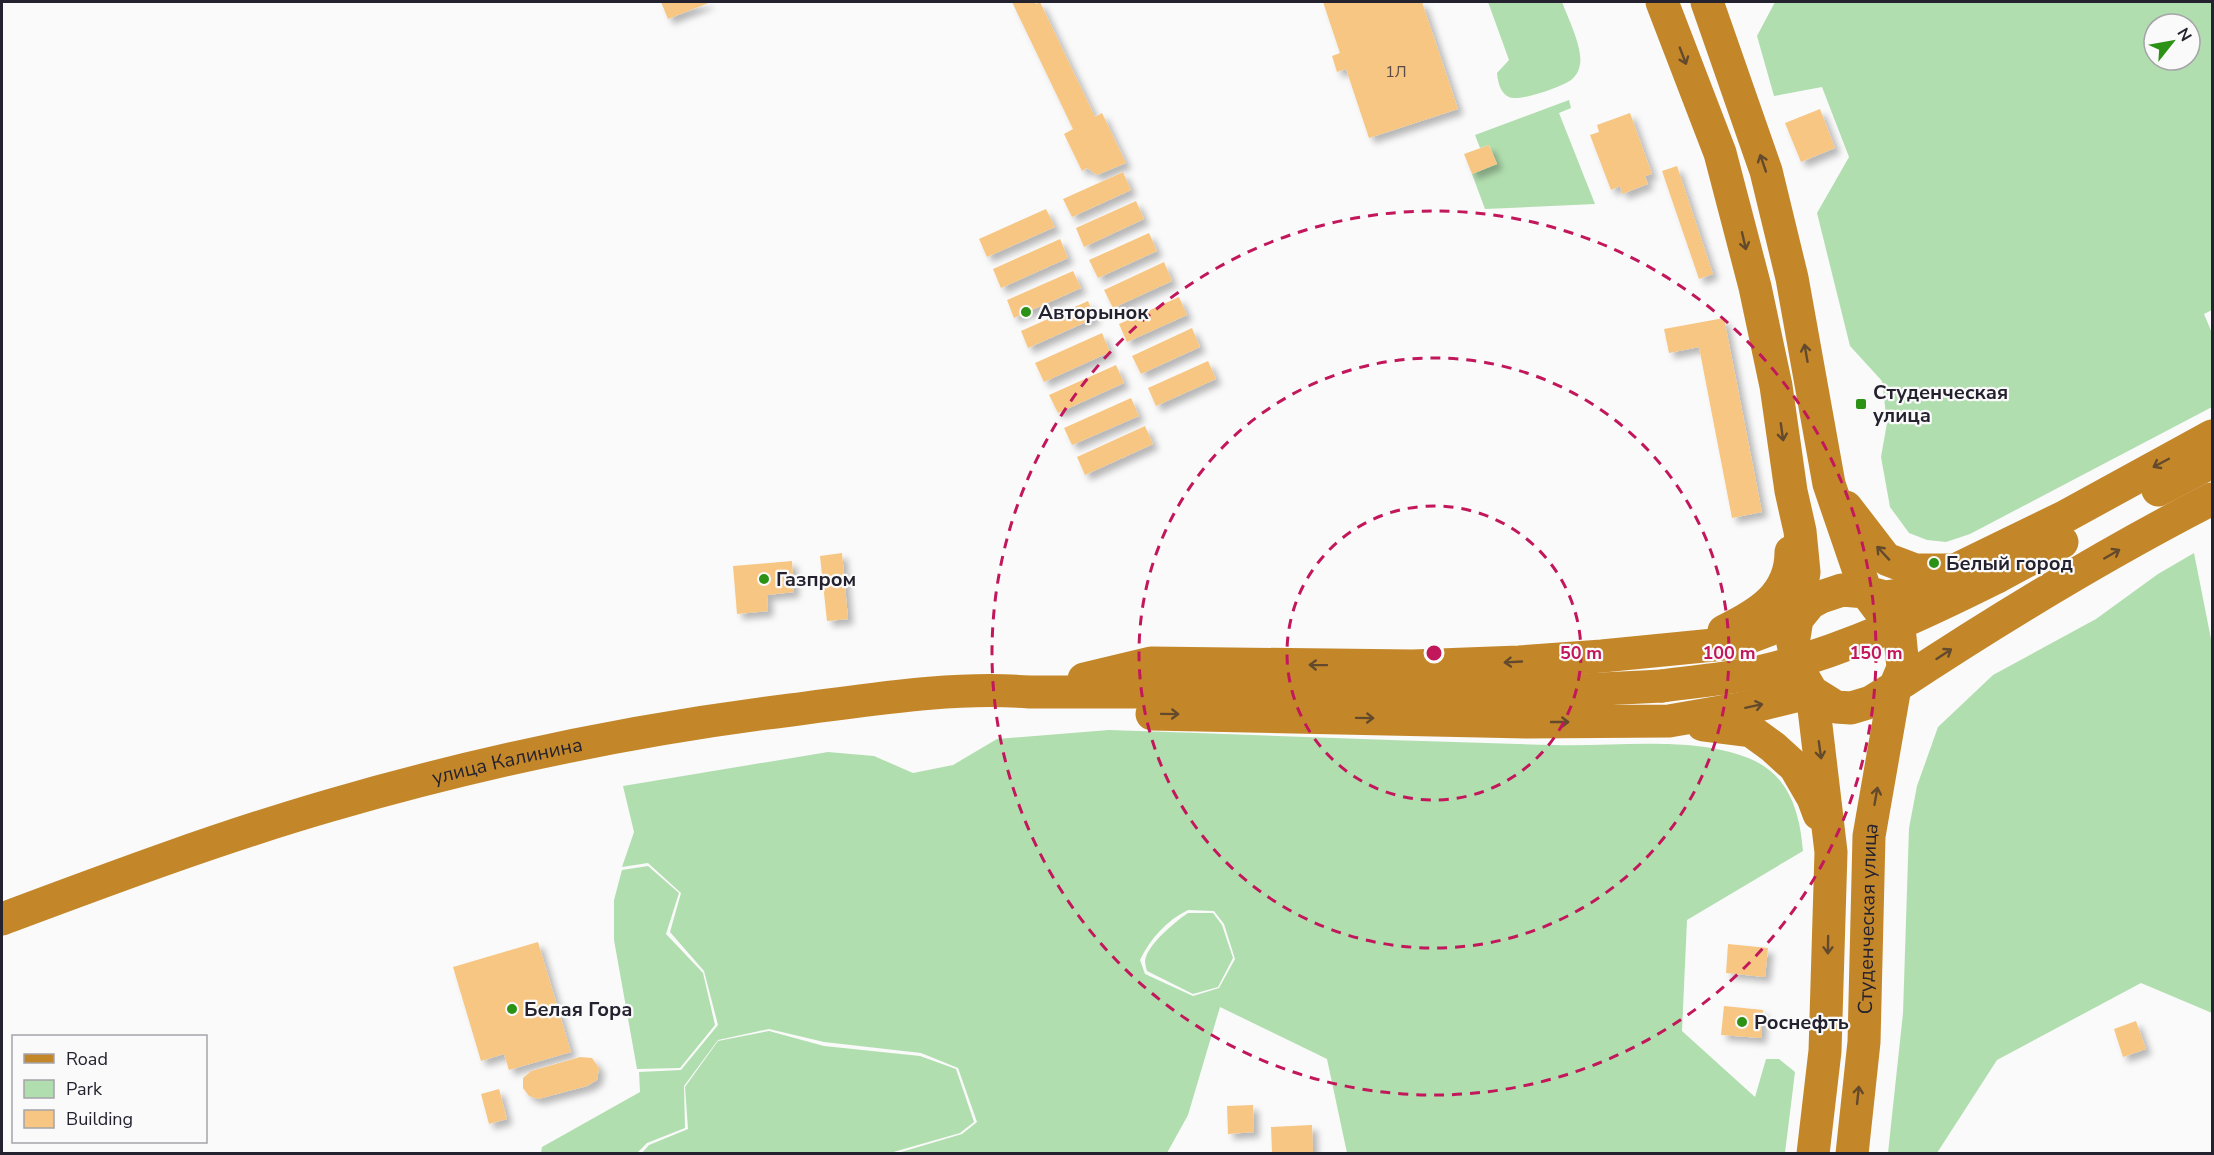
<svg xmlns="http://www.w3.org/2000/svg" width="2214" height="1155" font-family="'Nunito Sans',sans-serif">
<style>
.green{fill:#b1deaf;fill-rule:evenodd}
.building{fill:#f7c683;filter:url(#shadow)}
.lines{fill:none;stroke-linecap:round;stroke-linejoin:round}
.secondary{stroke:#c3872a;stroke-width:33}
.secondary-bridge{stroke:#c3872a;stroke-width:33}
.oneway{stroke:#644a2d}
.ring{fill:none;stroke:#c2185b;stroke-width:3;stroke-dasharray:10 8}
.poi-dot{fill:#2c9216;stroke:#fafafa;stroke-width:2}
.labels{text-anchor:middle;stroke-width:4.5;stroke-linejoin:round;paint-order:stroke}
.number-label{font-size:16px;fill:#5a4b44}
.poi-label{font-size:20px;font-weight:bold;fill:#25222f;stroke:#fafafa;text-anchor:start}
.street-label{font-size:20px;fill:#25222f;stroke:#fafafa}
.centre{fill:#c2185b;stroke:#fafafa;stroke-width:3}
.ring-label{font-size:18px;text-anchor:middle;font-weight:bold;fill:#c2185b;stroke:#fafafa;stroke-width:4.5;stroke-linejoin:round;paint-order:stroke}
</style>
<defs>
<filter id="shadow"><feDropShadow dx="5.5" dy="5.5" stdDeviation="3" flood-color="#0004"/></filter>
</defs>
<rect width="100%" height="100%" fill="#fafafa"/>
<!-- green -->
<g class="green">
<path d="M1488 2H1562C1568 18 1583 48 1580 64 1579 71 1576 76 1571 80 1562 87 1519 102 1509 97 1500 93 1498 82 1497 73L1509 60Z"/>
<path d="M1775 2H2212V310L2204 314 2212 333V407L1970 534 1946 542 1927 540 1909 533 1890 507 1881 457 1887 423 1882 381 1850 346 1817 213 1849 157 1822 87 1774 96 1757 36ZM2154 24H2190V60H2154Z"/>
<polygon points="1569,100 1571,108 1559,113 1595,204 1485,209 1472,174 1497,164 1489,145 1480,148 1475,135"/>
<polygon points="2194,553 2212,644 2212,1013 2141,983 1997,1060 1937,1153 1888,1153 1903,1013 1909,828 1917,786 1938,727 1993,675 2096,619 2158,574"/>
<path d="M1109 730C1258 735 1406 741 1555 745 1617 747 1696 735 1753 760 1790 777 1800 814 1803 851L1687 920 1682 1031 1755 1097 1766 1059H1779L1795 1072 1785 1153H1347L1327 1059 1220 1007 1188 1115 1167 1153H898L962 1134 977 1122 958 1068 921 1053 824 1042 769 1029 718 1040 684 1086 685 1128 647 1143 637 1153H541L542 1147 640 1092 639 1072 681 1070 718 1025 704 971 670 932 681 893 648 863 622 867 634 832 623 786 828 752 874 756 913 773 953 765 997 739ZM1188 910 1214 911 1224 924 1235 959 1219 988 1193 996 1145 974 1140 960C1150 939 1167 920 1188 910Z"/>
<polygon points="648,866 679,893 666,934 703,973 715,1025 680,1068 637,1069 614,940 614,900 622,870"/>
<path d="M1188 913H1213L1222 925 1233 958 1218 987 1193 994 1147 971C1146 967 1144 961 1146 957 1150 943 1176 921 1188 913Z"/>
<polygon points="769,1031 824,1046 920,1056 956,1069 974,1122 960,1133 890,1153 642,1153 649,1145 688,1129 685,1087 718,1041"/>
</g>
<!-- building -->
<g class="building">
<polygon points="661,2 711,2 668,19"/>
<polygon points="1012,2 1035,2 1036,4 1040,2 1095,117 1102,113 1126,163 1097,175 1087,168 1082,171 1064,134 1073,129"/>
<polygon points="1323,2 1422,2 1458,109 1369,138 1346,69 1337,72 1332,56 1340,53"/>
<polygon points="1820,109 1835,148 1801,162 1785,123"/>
<polygon points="1630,113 1652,174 1645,176 1648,184 1622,194 1620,186 1611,190 1590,135 1599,132 1597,125"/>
<polygon points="1489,145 1497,164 1472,174 1464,154"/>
<polygon points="1677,166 1713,274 1699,279 1662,171"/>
<polygon points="1123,172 1131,190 1072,217 1063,199"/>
<polygon points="1136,201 1144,219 1084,247 1076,228"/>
<polygon points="1046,209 1055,227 987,257 979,239"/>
<polygon points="1149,233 1157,251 1098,278 1089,260"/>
<polygon points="1060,239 1068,258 1001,288 993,269"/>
<polygon points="1164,262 1172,281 1113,308 1104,290"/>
<polygon points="1073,271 1081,288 1014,318 1007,300"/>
<polygon points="1179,297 1187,315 1127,342 1119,324"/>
<polygon points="1088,301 1095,318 1028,348 1021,331"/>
<polygon points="1724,318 1762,512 1732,518 1699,347 1669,353 1664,329"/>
<polygon points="1192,328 1200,347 1141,374 1132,356"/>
<polygon points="1102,333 1110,352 1044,382 1035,363"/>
<polygon points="1208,361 1216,379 1156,406 1148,388"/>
<polygon points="1116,365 1124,383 1058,413 1049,395"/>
<polygon points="1131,398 1139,416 1072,445 1064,428"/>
<polygon points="1145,426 1153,444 1085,475 1077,457"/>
<polygon points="842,553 848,619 827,621 820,556"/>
<polygon points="792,561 794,592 767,595 768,611 737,614 733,566"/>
<polygon points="538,942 571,1052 509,1070 504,1054 481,1061 453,967"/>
<polygon points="1728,944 1768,948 1765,977 1726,973"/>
<polygon points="1724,1006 1763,1010 1761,1038 1721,1035"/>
<polygon points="2136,1021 2146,1049 2123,1057 2114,1029"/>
<polygon points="580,1057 592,1058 599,1068 597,1080 587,1086 538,1099 529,1096 523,1088 523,1078 531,1071"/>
<polygon points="499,1089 507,1119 489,1124 481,1094"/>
<polygon points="1253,1105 1254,1132 1228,1134 1227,1106"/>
<polygon points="1312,1125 1313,1152 1272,1153 1271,1127"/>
</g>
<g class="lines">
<!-- secondary -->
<g class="secondary">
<polyline points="1707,2 1766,171 1792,278 1829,484 1866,592 1885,597 1899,595 1957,569 2066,516 2212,436"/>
<polyline points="2158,490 2212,462"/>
<polyline points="1846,507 1886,559 1915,570 1949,570"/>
<polyline points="1997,577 2062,542"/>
<polygon points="1842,590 1866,592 1900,637 1903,668 1895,687 1871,702 1851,708 1836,707 1812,692 1802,675 1793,644 1797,619 1810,603 1821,597"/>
<path d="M1724 631C1759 614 1791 595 1791 552"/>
<polyline points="1084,679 1151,663 1413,666 1519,662 1602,656 1734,643 1797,619 1804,572 1800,531 1791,491 1776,386 1755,287 1720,153 1662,2"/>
<polyline points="1152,714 1528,722 1669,721 1755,706 1812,692 1831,852 1825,1051 1813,1154"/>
<polyline points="1703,725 1751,731 1773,747 1795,767 1813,798 1819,814"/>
<path id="s1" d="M2 919C109 879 218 838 328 806 479 762 636 729 791 710 870 700 950 686 1030 692H1541L1662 686"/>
<path id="s2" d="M1852 1154 1864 1042 1869 836 1895 687C1998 619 2103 555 2212 499"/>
</g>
<!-- secondary-bridge -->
<path class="secondary-bridge" d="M1662 686C1696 681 1733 679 1767 670 1846 650 1923 614 1997 577"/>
</g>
<!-- one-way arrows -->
<defs><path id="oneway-shaft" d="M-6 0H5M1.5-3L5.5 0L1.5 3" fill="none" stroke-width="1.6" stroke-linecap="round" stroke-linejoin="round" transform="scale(1.5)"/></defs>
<g class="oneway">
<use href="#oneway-shaft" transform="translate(1683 56) rotate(69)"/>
<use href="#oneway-shaft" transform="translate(1763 163) rotate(-109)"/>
<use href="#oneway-shaft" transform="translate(1744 241) rotate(77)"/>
<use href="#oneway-shaft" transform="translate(1806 353) rotate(-100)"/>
<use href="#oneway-shaft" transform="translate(1782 432) rotate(82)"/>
<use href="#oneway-shaft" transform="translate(2161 463) rotate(152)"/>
<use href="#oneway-shaft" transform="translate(1883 553) rotate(-133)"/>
<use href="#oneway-shaft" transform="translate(2112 554) rotate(-30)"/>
<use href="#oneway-shaft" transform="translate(1944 654) rotate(-33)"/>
<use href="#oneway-shaft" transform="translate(1513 662) rotate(177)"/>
<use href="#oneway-shaft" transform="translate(1318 665) rotate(-179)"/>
<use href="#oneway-shaft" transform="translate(1754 706) rotate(-12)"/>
<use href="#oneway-shaft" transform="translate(1170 714) rotate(1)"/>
<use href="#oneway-shaft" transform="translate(1365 718) rotate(1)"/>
<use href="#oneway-shaft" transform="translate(1560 722)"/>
<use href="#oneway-shaft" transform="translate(1820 750) rotate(82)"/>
<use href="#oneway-shaft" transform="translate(1876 796) rotate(-80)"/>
<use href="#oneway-shaft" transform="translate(1828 945) rotate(91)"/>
<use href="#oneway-shaft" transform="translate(1858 1095) rotate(-84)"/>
</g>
<!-- distance rings -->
<g class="ring">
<circle cx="1434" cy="653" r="147"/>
<circle cx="1434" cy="653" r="295"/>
<circle cx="1434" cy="653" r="442"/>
</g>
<!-- markers -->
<g class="poi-dot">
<circle cx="1026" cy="312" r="6"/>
<rect x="1855" y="398" width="12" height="12" rx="3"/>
<circle cx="1934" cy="563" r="6"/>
<circle cx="764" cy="579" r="6"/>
<circle cx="512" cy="1009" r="6"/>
<circle cx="1742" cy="1022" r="6"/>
</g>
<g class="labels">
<!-- number labels -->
<g class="number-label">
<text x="1396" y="77">1Л</text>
</g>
<!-- poi labels -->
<g class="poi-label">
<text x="1038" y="319">Авторынок</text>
<text x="1873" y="399">Студенческая<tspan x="1873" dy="23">улица</tspan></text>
<text x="1946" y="570">Белый город</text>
<text x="776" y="586">Газпром</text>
<text x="524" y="1016">Белая Гора</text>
<text x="1754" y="1029">Роснефть</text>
</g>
<!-- street labels -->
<g class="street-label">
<text dy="7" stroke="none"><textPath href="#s1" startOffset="530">улица Калинина</textPath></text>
<text dy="7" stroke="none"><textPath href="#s2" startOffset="236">Студенческая улица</textPath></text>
</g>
</g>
<circle cx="1434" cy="653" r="9" class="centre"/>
<g class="ring-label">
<text x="1581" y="659">50 m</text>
<text x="1729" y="659">100 m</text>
<text x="1876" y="659">150 m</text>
</g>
<!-- border -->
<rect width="2214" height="1155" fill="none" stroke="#25222f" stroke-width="6"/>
<!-- legend -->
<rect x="12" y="1035" width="195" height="108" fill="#fafafa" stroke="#a5a4a9" stroke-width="1.5"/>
<rect x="24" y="1054" width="30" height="9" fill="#c3872a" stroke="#a5a4a9" stroke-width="1.5"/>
<text x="66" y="1065" font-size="18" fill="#25222f">Road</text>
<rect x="24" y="1080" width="30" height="18" fill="#b1deaf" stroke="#a5a4a9" stroke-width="1.5"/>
<text x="66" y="1095" font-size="18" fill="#25222f">Park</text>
<rect x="24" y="1110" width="30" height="18" fill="#f7c683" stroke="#a5a4a9" stroke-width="1.5"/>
<text x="66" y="1125" font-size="18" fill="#25222f">Building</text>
<!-- north arrow -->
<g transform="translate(2172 42) rotate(59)"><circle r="28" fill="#fafafa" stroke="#a5a4a9" stroke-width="1.5"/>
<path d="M0-4.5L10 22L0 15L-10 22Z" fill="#2c9216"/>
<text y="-9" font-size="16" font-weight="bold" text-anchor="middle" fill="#25222f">N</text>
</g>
</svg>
